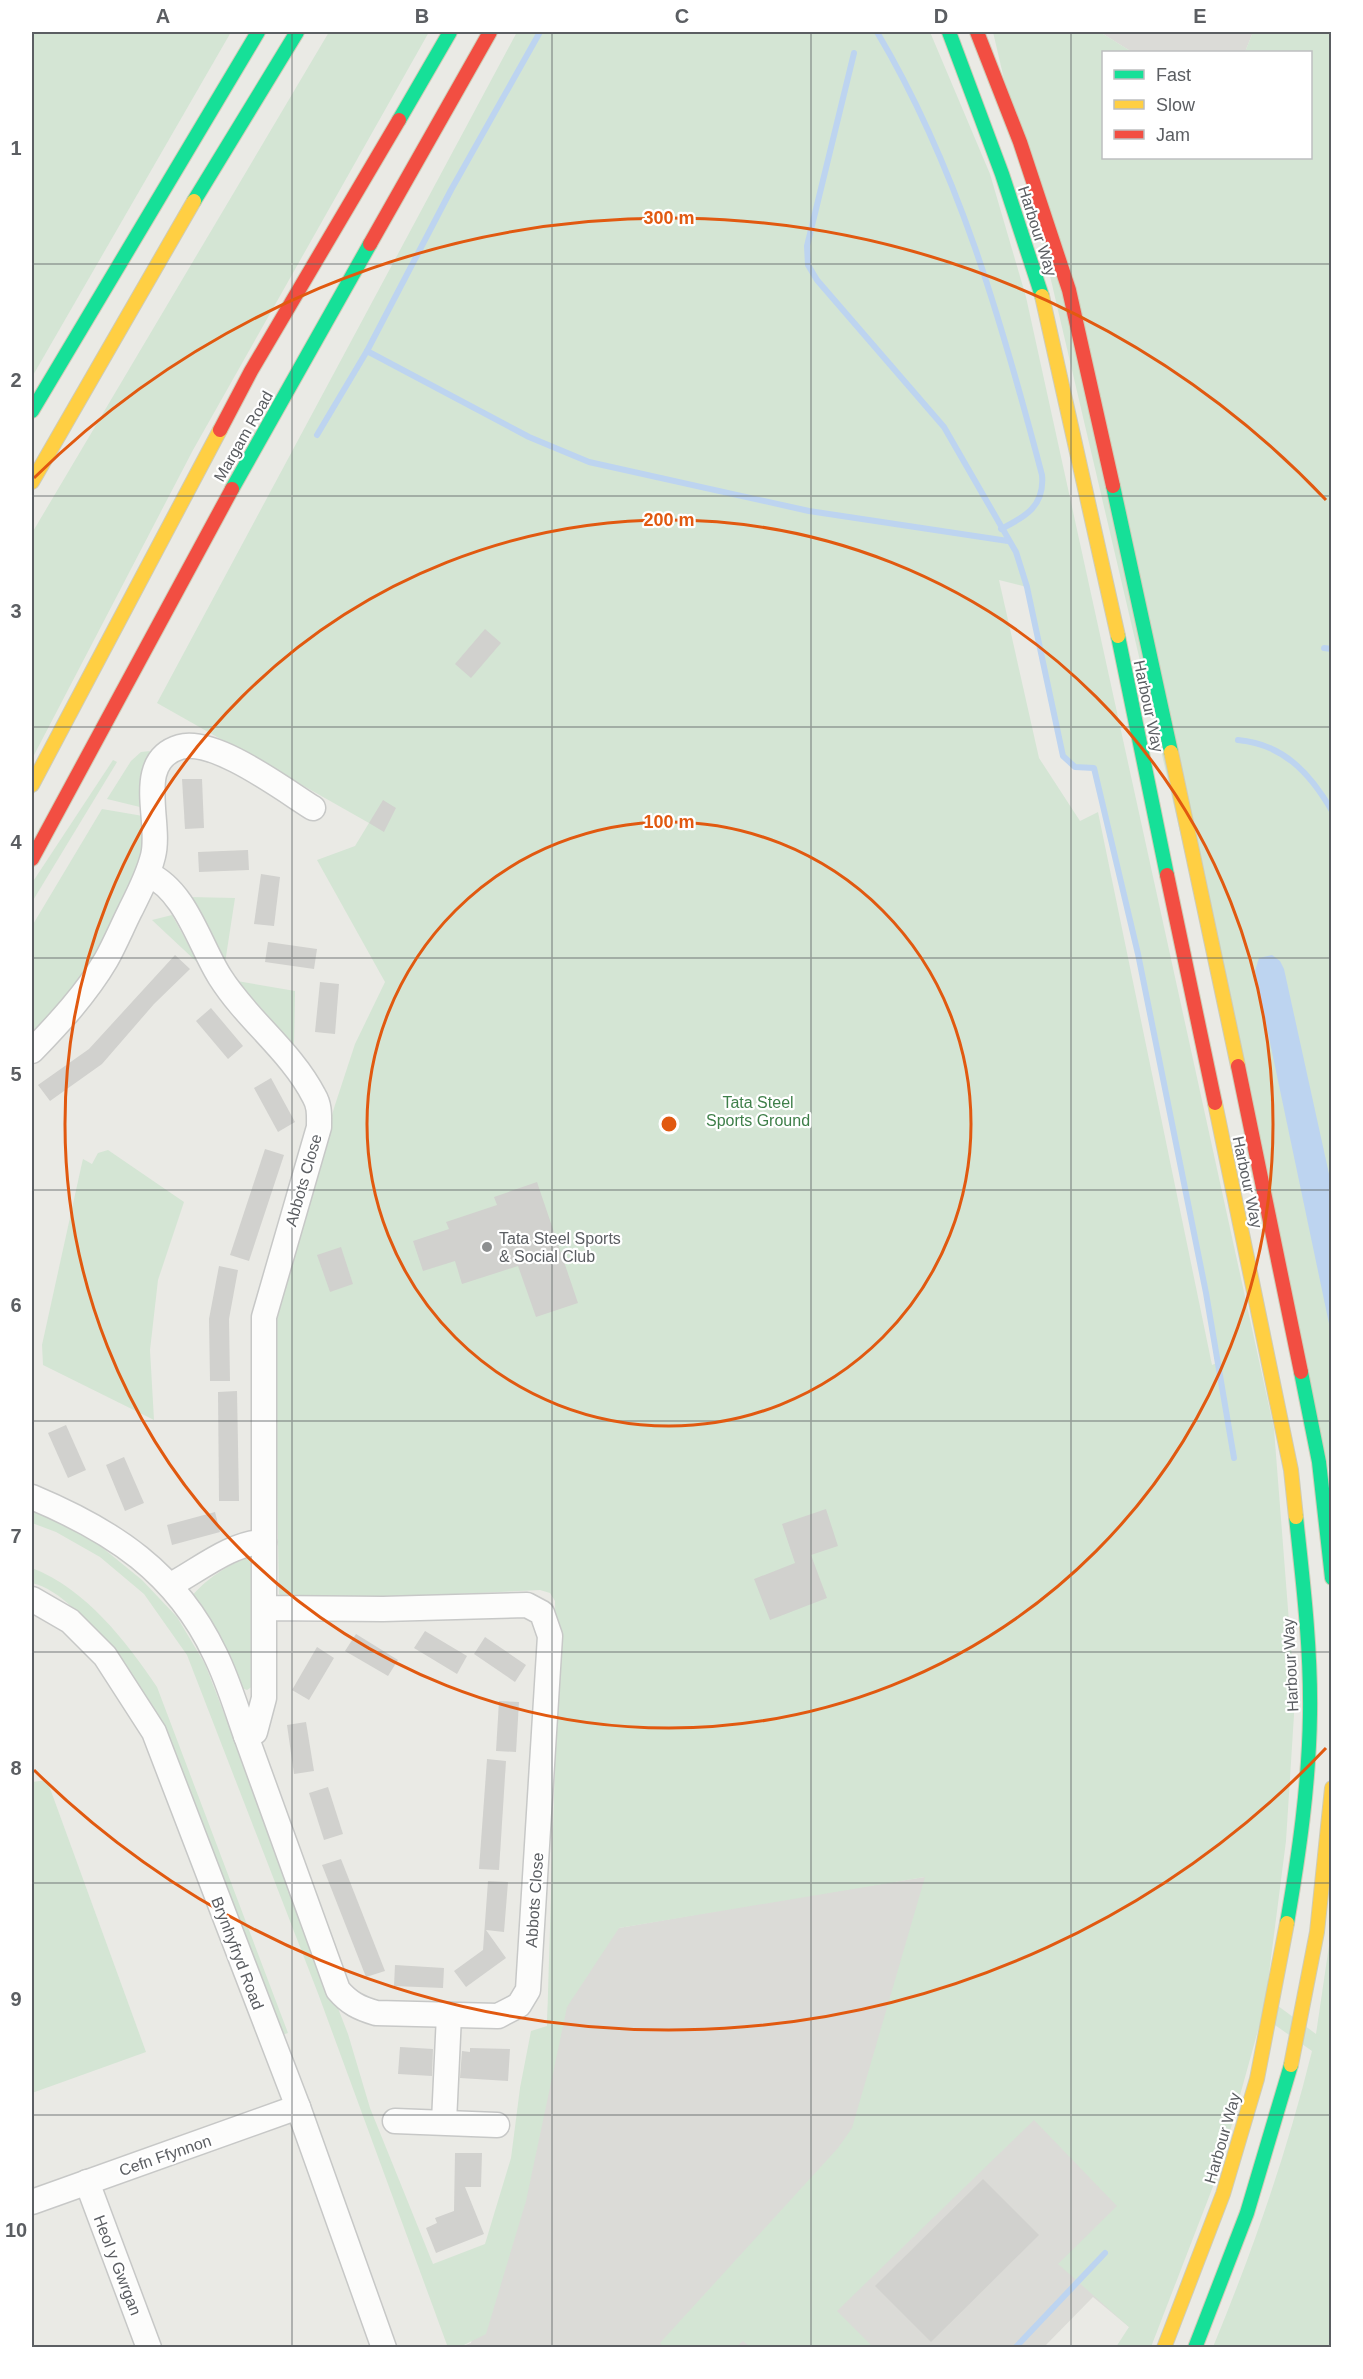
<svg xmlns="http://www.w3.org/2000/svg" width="1363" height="2379" font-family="Arial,sans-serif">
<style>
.industrial{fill:#dbdbd7}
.green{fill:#d4e5d4;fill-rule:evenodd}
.water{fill:#bdd4f0}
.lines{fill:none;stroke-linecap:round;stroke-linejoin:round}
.stream{stroke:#bdd4f0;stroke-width:6}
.building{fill:#d1d1ce}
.street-casing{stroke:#c7c8c7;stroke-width:27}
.fast-casing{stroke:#cfccb6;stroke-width:16}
.slow-casing{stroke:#cfccb6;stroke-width:16}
.jam-casing{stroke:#cfccb6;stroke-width:16}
.street{stroke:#fcfcfb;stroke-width:24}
.fast{stroke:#16e098;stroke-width:14}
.slow{stroke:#ffcf43;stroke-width:14}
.jam{stroke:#f24e42;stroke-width:14}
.grid{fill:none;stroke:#5b5e62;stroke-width:1.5;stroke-opacity:0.55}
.ring{fill:none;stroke:#e15910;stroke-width:3}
.poi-dot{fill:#8d8f90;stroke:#fff;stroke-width:2}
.labels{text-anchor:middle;stroke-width:4.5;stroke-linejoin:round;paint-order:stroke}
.street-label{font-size:16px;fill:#5b5e62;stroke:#fff}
.park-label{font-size:16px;fill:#3e7f49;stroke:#fff}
.poi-label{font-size:16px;fill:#5b5e62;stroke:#fff;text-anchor:start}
.centre{fill:#e15910;stroke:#fff;stroke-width:3}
.ring-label{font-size:18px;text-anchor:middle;font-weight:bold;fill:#e15910;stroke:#fff;stroke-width:4.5;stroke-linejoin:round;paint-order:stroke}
.neatline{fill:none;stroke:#5b5e62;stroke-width:2}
.grid-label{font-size:20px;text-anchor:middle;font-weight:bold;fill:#5b5e62}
</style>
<rect width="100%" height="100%" fill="#eaeae5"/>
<!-- industrial -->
<g class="industrial">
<polygon points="1100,32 1253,32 1245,52 1132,52"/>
<polygon points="1043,1865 1066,1874 1083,1889 1099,1912 1129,2327 1093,2297 1044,2347 457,2348 471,2343 547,2026 551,1945 619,1928 792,1898 925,1877"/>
</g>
<!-- green -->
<g class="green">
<polygon points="32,32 231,32 32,377"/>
<polygon points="329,32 429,32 193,450 32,759 32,533"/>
<path d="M517 32H930L990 174 1026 297 1274 1429 1295 1699 1286 1841 1266 1997 1316 2034 1331 1932V2347H1213C1253 2250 1287 2153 1312 2051L1262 2016 1219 2171 1151 2347H1116L1129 2327 1058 2264 1117 2206 1034 2120 837 2311 873 2347H750L743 2341 736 2347 664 2348 660 2343 838 2148 852 2128 925 1877 619 1928 567 2007 526 2201 486 2334 460 2347 447 2345 319 1996 187 1655 144 1594 100 1557 56 1532 32 1523V1510L77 1527 142 1580 177 1617 205 1664 348 2034 370 2108 433 2264 485 2244 511 2158 520 2088 531 2031 547 2026 556 1730 555 1601 550 1593 540 1590 390 1597H282L279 1594 274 1327 334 1108 355 1044 385 982 317 860 355 846 369 823 157 703ZM999 580 1027 587 1063 756 1075 767 1094 768C1146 963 1182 1163 1219 1362L1212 1365 1098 812 1080 821 1039 758Z"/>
<polygon points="993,32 1100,32 1132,52 1104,52 1104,158 1310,158 1310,52 1245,52 1253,32 1331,32 1331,1478"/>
<path d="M150 751C140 770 142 787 144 808L107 799 131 761 141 752Z"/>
<polygon points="113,760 117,762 32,902 32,883"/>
<path d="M102 809 143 816C143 825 145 834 144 843 137 909 75 990 32 1037V926Z"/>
<polygon points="189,897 235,898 225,963"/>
<polygon points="172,915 199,964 152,920"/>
<polygon points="237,981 295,991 294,1045"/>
<polygon points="108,1150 184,1202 158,1280 150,1350 154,1420 43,1365 42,1345 82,1163 83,1159 92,1164 98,1153"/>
<path d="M249 1558 255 1561 253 1686 247 1690 239 1687 191 1597C204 1581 229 1563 249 1558Z"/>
<path d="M32 1568C86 1589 126 1641 157 1687L288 2033 279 2036 104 1639C83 1619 61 1590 32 1583Z"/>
<polygon points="47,1780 146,2052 32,2093 32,1782"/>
</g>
<!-- water -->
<polygon class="water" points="1272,955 1280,961 1284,969 1331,1183 1331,1333 1255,971 1259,958"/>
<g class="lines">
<!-- stream -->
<g class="stream">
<path d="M877 32C958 168 1002 323 1042 475 1045 506 1025 517 1001 529"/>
<polyline points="854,53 807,246 808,265 817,280 944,427 1016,552 1027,587 1063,756 1075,767 1094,768 1138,954 1206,1293 1234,1458"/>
<polyline points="367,351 451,190 540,32"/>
<polyline points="317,435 367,351 529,437 589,462 809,511 1008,541"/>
<polyline points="1324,648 1332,649"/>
<path d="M1238 740C1283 744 1310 773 1332 811"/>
<polyline points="1015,2348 1105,2253"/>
</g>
</g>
<!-- building -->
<g class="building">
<polygon points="485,629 501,643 471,678 455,664"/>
<polygon points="182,779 202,779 204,828 185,829"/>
<polygon points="383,800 396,808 384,832 369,823"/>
<polygon points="248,850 249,870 199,872 198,852"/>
<polygon points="261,874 280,877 274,926 254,924"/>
<polygon points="268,942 317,949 314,969 265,962"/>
<polygon points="175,955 190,969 154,1004 102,1064 50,1101 38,1085 89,1049"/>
<polygon points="320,982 339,984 335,1034 315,1032"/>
<polygon points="211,1008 243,1046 228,1059 196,1021"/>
<polygon points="271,1078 295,1122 278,1132 254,1088"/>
<polygon points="265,1149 284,1155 249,1261 230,1255"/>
<polygon points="537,1182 578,1303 536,1317 518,1266 462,1284 455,1261 423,1271 413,1241 449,1229 446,1222 497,1205 494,1197"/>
<polygon points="341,1247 353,1284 330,1292 317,1255"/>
<polygon points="219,1266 238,1270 229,1319 230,1381 210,1381 209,1319"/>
<polygon points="237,1391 239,1501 219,1501 218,1392"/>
<polygon points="66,1425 86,1470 68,1478 48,1433"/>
<polygon points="124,1457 144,1503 125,1511 106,1465"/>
<polygon points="826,1509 838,1546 811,1555 827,1598 770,1620 754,1579 795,1563 782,1524"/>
<polygon points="215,1512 220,1532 172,1545 167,1525"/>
<polygon points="425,1631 467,1656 457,1674 414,1648"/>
<polygon points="356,1634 398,1660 388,1676 345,1651"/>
<polygon points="485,1637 526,1665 515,1682 474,1654"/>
<polygon points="317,1647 334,1658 309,1700 292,1690"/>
<polygon points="499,1701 519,1702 516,1752 496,1751"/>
<polygon points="306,1722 314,1771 294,1774 287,1725"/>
<polygon points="487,1759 506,1761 499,1870 479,1869"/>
<polygon points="328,1787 343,1834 324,1840 309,1793"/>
<polygon points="341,1859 385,1971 366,1977 322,1865"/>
<polygon points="488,1881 508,1882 504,1932 486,1930 506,1958 466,1987 454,1971 483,1950"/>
<polygon points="395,1965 444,1968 443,1988 394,1986"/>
<polygon points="400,2047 433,2049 432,2076 398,2074"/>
<polygon points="470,2048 510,2049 508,2081 460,2078 462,2051 470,2052"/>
<polygon points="455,2153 482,2153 481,2187 465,2187 484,2234 436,2253 426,2228 437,2223 435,2218 454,2211"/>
<polygon points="983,2179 1039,2235 931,2342 875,2286"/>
</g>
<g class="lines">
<!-- street casing -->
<g class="street-casing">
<g id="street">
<path d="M148 874C186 891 199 944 220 977 247 1020 291 1051 314 1096 320 1106 319 1116 319 1127L264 1317V1698L255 1732 246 1736 338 1990C349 2003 359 2008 376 2013L498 2016 519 2005 528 1990 550 1636 542 1613 527 1605 383 1609 265 1608"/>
<path d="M32 1051C59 1023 86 994 106 960 115 944 122 927 130 911 139 893 148 876 153 856 162 822 133 761 180 747 214 737 284 790 313 808"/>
<path d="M32 1497C113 1531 176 1572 215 1654 228 1680 236 1708 246 1736"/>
<path d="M172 1587 176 1582C201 1568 234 1542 264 1542"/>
<polyline points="32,1599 70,1621 105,1656 154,1732 298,2107 384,2348"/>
<polyline points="395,2121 497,2125"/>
<polyline points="444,2122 449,2015"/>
<polyline points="87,2182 149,2348"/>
<polyline points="32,2202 298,2107"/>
</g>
</g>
<!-- fast casing -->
<g class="fast-casing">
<g id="fast">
<polyline points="949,32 1002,174 1042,296"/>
<polyline points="399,120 450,32"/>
<polyline points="194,201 297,32"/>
<polyline points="32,411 258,32"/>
<polyline points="1113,486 1171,752"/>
<polyline points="232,489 370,244"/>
<polyline points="1118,636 1167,875"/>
<polyline points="1301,1372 1319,1462 1332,1578"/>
<path d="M1287 1923C1299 1854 1309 1785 1310 1714 1311 1648 1303 1582 1296 1517"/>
<polyline points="1195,2348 1247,2213 1291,2065"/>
</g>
</g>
<!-- slow casing -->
<g class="slow-casing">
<g id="slow">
<polyline points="1042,296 1118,636"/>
<polyline points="32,482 194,201"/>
<polyline points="1171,752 1238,1066"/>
<polyline points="32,785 220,430"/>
<polyline points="1215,1103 1291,1470 1296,1517"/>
<polyline points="1291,2065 1317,1932 1332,1788"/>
<polyline points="1164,2348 1223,2194 1257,2079 1287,1923"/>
</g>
</g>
<!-- jam casing -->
<g class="jam-casing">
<g id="jam">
<polyline points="977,32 1020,142 1069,290 1113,486"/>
<polyline points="370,244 490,32"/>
<polyline points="220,430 251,371 399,120"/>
<polyline points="32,859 232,489"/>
<polyline points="1167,875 1215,1103"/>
<polyline points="1238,1066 1301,1372"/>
</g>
</g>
<!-- street -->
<use href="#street" class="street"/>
<!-- fast -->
<use href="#fast" class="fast"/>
<!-- slow -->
<use href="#slow" class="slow"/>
<!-- jam -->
<use href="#jam" class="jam"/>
</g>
<!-- grid -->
<path class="grid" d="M292 32V2348M552 32V2348M811 32V2348M1071 32V2348M32 264H1332M32 496H1332M32 727H1332M32 958H1332M32 1190H1332M32 1421H1332M32 1652H1332M32 1883H1332M32 2115H1332"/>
<!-- distance rings -->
<g class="ring">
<circle cx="669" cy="1124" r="302"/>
<circle cx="669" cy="1124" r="604"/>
<path d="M1326 1748A906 906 0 0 1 34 1770M34 478A906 906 0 0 1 1326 500"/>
</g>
<!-- markers -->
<circle class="poi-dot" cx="487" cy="1247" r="6"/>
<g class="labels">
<!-- street labels -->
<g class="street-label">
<text transform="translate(1038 231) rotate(72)" y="6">Harbour Way</text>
<text transform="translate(243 436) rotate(-60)" y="6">Margam Road</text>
<text transform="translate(1149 706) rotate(78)" y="6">Harbour Way</text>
<text transform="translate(303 1180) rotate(-74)" y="6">Abbots Close</text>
<text transform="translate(1248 1182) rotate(78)" y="6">Harbour Way</text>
<text transform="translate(1290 1665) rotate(-93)" y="6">Harbour Way</text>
<text transform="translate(534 1900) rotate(-86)" y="6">Abbots Close</text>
<text transform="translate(238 1953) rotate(69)" y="6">Brynhyfryd Road</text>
<text transform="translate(1222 2138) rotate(-74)" y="6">Harbour Way</text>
<text transform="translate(165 2155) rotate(-19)" y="6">Cefn Ffynnon</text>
<text transform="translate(118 2265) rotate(69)" y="6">Heol y Gwrgan</text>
</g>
<!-- park labels -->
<g class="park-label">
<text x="758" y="1108">Tata Steel<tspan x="758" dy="18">Sports Ground</tspan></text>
</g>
<!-- poi labels -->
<g class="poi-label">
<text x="499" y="1244">Tata Steel Sports<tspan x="499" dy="18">&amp; Social Club</tspan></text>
</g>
</g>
<circle cx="669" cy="1124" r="9" class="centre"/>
<g class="ring-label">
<text x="669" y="224">300 m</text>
<text x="669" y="526">200 m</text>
<text x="669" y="828">100 m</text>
</g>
<!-- border -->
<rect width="1363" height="2379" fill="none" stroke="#ffffff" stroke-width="66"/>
<!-- legend -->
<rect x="1102" y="51" width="210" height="108" fill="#ffffff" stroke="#bdbfc0" stroke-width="1.5"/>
<rect x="1114" y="70" width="30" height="9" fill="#16e098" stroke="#bdbfc0" stroke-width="1.5"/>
<text x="1156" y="81" font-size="18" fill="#5b5e62">Fast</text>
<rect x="1114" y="100" width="30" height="9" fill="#ffcf43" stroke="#bdbfc0" stroke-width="1.5"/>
<text x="1156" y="111" font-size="18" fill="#5b5e62">Slow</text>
<rect x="1114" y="130" width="30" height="9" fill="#f24e42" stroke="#bdbfc0" stroke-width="1.5"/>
<text x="1156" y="141" font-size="18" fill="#5b5e62">Jam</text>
<rect x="33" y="33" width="1297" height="2313" class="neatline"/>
<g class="grid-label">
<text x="163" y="23">A</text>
<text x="422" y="23">B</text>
<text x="682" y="23">C</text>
<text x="941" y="23">D</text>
<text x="1200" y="23">E</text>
<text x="16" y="155">1</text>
<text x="16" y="387">2</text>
<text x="16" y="618">3</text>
<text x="16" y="849">4</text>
<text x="16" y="1081">5</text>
<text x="16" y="1312">6</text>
<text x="16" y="1543">7</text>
<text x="16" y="1775">8</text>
<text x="16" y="2006">9</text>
<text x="16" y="2237">10</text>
</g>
</svg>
